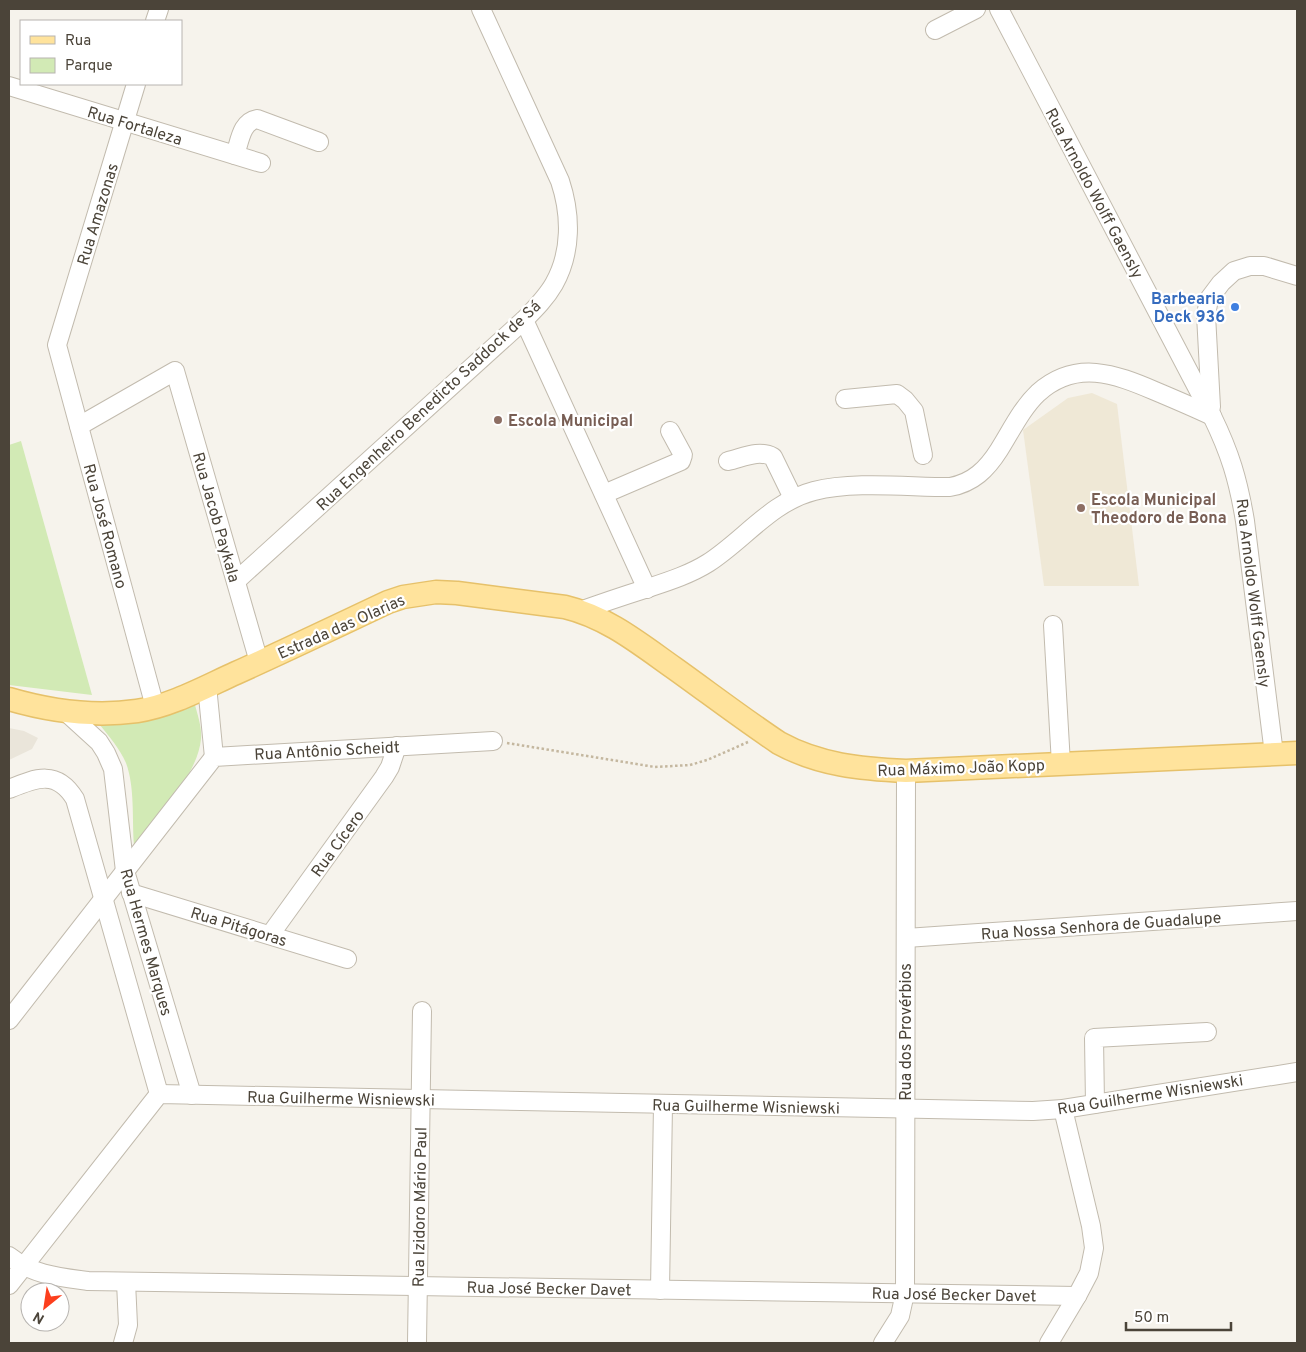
<svg xmlns="http://www.w3.org/2000/svg" width="1306" height="1352" font-family="Overpass,sans-serif">
<style>
.residential{fill:#eae5da}
.education{fill:#efe8d6}
.green{fill:#d2eab5}
.lines{fill:none;stroke-linecap:round;stroke-linejoin:round}
.minor-casing{stroke:#c2bbae;stroke-width:20}
.major-casing{stroke:#e6c16a;stroke-width:25}
.path{stroke:#c4b79f;stroke-width:2.5;stroke-dasharray:2.5 2.5;stroke-linecap:butt}
.minor{stroke:#fff;stroke-width:18}
.major{stroke:#ffe39c;stroke-width:22}
.shop-dot{fill:#3f7fe0;stroke:#fff;stroke-width:2}
.education-dot{fill:#8d6e63;stroke:#fff;stroke-width:2}
.labels{text-anchor:middle;stroke-width:4.5;stroke-linejoin:round;paint-order:stroke}
.street-label{font-size:16px;fill:#4b4439;stroke:#fff}
.shop-label{font-size:16px;font-weight:bold;fill:#366cbe;stroke:#fff;text-anchor:end}
.education-label{font-size:16px;font-weight:bold;fill:#785e54;stroke:#fff;text-anchor:start}
</style>
<rect width="100%" height="100%" fill="#f6f3ec"/>
<!-- residential -->
<polygon class="residential" points="9,728 24,731 38,738 32,749 9,760"/>
<!-- education -->
<polygon class="education" points="1092,393 1117,404 1139,586 1044,586 1023,430 1068,398"/>
<!-- green -->
<g class="green">
<polygon points="21,441 92,695 9,685 9,445"/>
<path d="M195 705C198 716 202 728 201 739 198 775 156 818 134 845 132 820 135 787 126 763 120 749 109 736 99 724L137 722 168 715Z"/>
</g>
<g class="lines">
<!-- minor casing -->
<g class="minor-casing">
<g id="minor">
<path d="M999 9 1212 416C1230 453 1238 479 1245 521L1274 754"/>
<polyline points="155,21 159,9"/>
<polyline points="935,30 976,9"/>
<polyline points="136,84 57,345 155,707"/>
<polyline points="9,86 261,163"/>
<path d="M235 155C240 141 241 122 257 119L319 142"/>
<polyline points="524,320 647,589"/>
<polyline points="845,399 897,394 905,400 914,411 923,455"/>
<polyline points="1211,407 1206,315 1209,299 1221,283 1234,271 1250,266 1264,266 1297,276"/>
<polyline points="79,426 175,371 259,662"/>
<path d="M728 461C742 458 759 449 773 457L793 498"/>
<polyline points="604,494 681,461 683,455 670,431"/>
<path d="M236 581 524 320C535 309 546 298 554 284 572 252 571 214 560 181L481 9"/>
<path d="M580 611C602 603 623 596 645 589 666 582 689 575 708 563 744 540 771 502 814 491 854 481 907 487 950 487 973 483 987 469 999 450 1011 431 1022 408 1038 393 1076 359 1115 374 1155 391 1174 399 1193 407 1212 416"/>
<polyline points="1053,625 1061,764"/>
<polyline points="207,686 214,757"/>
<polyline points="65,711 99,742 106,753 113,769 125,871 192,1095"/>
<path d="M9 789C36 778 57 769 75 799L159 1094"/>
<polyline points="131,893 347,959"/>
<polyline points="270,935 384,777 390,767 397,746"/>
<polyline points="906,938 1297,911"/>
<polyline points="9,1020 214,757 493,741"/>
<polyline points="1095,1104 1094,1038 1207,1032"/>
<path d="M9 1256C33 1275 58 1277 88 1281L1077 1296"/>
<polyline points="9,1285 159,1094 1033,1111 1063,1109 1297,1072"/>
<polyline points="660,1290 663,1105"/>
<polyline points="123,1343 128,1325 126,1282"/>
<polyline points="417,1343 422,1011"/>
<polyline points="883,1343 900,1316 905,1293 906,771"/>
<polyline points="1049,1343 1077,1296 1089,1273 1094,1248 1091,1226 1063,1109"/>
</g>
</g>
<!-- major casing -->
<g class="major-casing">
<path id="major" d="M9 699C50 711 94 717 137 711 171 706 205 687 236 673 287 650 337 626 388 602L403 597 436 592 457 593 565 607C607 617 640 644 674 668 709 693 743 719 779 743 819 765 861 769 906 771L1297 753"/>
</g>
<!-- path -->
<polyline class="path" points="507,743 655,767 690,765 707,760 748,742"/>
<!-- minor -->
<use href="#minor" class="minor"/>
<!-- major -->
<use href="#major" class="major"/>
</g>
<!-- markers -->
<circle class="shop-dot" cx="1235" cy="307" r="5"/>
<g class="education-dot">
<circle cx="498" cy="420" r="5"/>
<circle cx="1081" cy="508" r="5"/>
</g>
<g class="labels">
<!-- street labels -->
<g class="street-label">
<text transform="translate(135 125) rotate(17)" y="6">Rua Fortaleza</text>
<text transform="translate(1095 193) rotate(62)" y="6">Rua Arnoldo Wolff Gaensly</text>
<text transform="translate(97 214) rotate(-73)" y="6">Rua Amazonas</text>
<text transform="translate(428 405) rotate(-43)" y="6">Rua Engenheiro Benedicto Saddock de Sá</text>
<text transform="translate(217 517) rotate(74)" y="6">Rua Jacob Paykala</text>
<text transform="translate(106 526) rotate(75)" y="6">Rua José Romano</text>
<text transform="translate(1254 593) rotate(83)" y="6">Rua Arnoldo Wolff Gaensly</text>
<text transform="translate(341 626) rotate(-24)" y="6">Estrada das Olarias</text>
<text transform="translate(327 750) rotate(-3)" y="6">Rua Antônio Scheidt</text>
<text transform="translate(961 767) rotate(-2)" y="6">Rua Máximo João Kopp</text>
<text transform="translate(337 843) rotate(-54)" y="6">Rua Cícero</text>
<text transform="translate(1101 925) rotate(-4)" y="6">Rua Nossa Senhora de Guadalupe</text>
<text transform="translate(239 926) rotate(17)" y="6">Rua Pitágoras</text>
<text transform="translate(147 942) rotate(74)" y="6">Rua Hermes Marques</text>
<text transform="translate(905 1032) rotate(-90)" y="6">Rua dos Provérbios</text>
<text transform="translate(1150 1094) rotate(-9)" y="6">Rua Guilherme Wisniewski</text>
<text transform="translate(341 1098) rotate(1)" y="6">Rua Guilherme Wisniewski</text>
<text transform="translate(746 1106) rotate(1)" y="6">Rua Guilherme Wisniewski</text>
<text transform="translate(419 1207) rotate(-89)" y="6">Rua Izidoro Mário Paul</text>
<text transform="translate(549 1288) rotate(1)" y="6">Rua José Becker Davet</text>
<text transform="translate(954 1294) rotate(1)" y="6">Rua José Becker Davet</text>
</g>
<!-- shop labels -->
<g class="shop-label">
<text x="1225" y="304">Barbearia<tspan x="1225" dy="18">Deck 936</tspan></text>
</g>
<!-- education labels -->
<g class="education-label">
<text x="508" y="426">Escola Municipal</text>
<text x="1091" y="505">Escola Municipal<tspan x="1091" dy="18">Theodoro de Bona</tspan></text>
</g>
</g>
<!-- border -->
<rect width="1306" height="1352" fill="none" stroke="#4b4439" stroke-width="20"/>
<!-- legend -->
<rect x="20" y="20" width="162" height="65" fill="#ffffff" stroke="#b7b4b0"/>
<rect x="30" y="36" width="25" height="8" fill="#ffe39c" stroke="#b7b4b0"/>
<text x="65" y="45" font-size="15" fill="#4b4439">Rua</text>
<rect x="30" y="58" width="25" height="15" fill="#d2eab5" stroke="#b7b4b0"/>
<text x="65" y="70" font-size="15" fill="#4b4439">Parque</text>
<!-- north arrow -->
<g transform="translate(45 1307) rotate(210)"><circle r="24" fill="#ffffff" stroke="#b7b4b0"/>
<path d="M0-4L9 19L0 12L-9 19Z" fill="#fc3f1d"/>
<text y="-8" font-size="14" font-weight="bold" text-anchor="middle" fill="#4b4439">N</text>
</g>
<!-- scale -->
<path d="M1126 1322v8h105v-8" fill="none" stroke="#4b4439" stroke-width="2.5"/>
<text x="1134" y="1322" font-size="15" fill="#4b4439" stroke="#ffffff" stroke-width="4" paint-order="stroke">50 m</text>
</svg>
